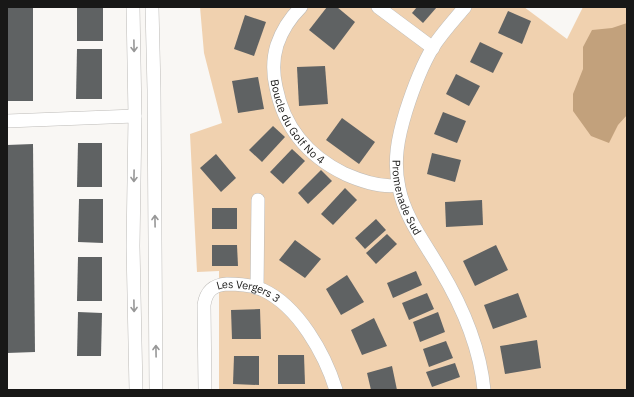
<svg xmlns="http://www.w3.org/2000/svg" width="634" height="397" font-family="'IBM Plex Sans',sans-serif">
<style>
.green{fill:#f0d1af}
.water{fill:#c2a17c}
.building{fill:#5f6263}
.lines{fill:none;stroke-linecap:round;stroke-linejoin:round}
.minor-casing{stroke:#bdbbb8;stroke-width:14}
.minor{stroke:#fff;stroke-width:13}
.oneway{stroke:#979797}
.labels{text-anchor:middle;stroke-width:4;stroke-linejoin:round;paint-order:stroke}
.street-label{font-size:11px;fill:#181817;stroke:#fff}
</style>
<rect width="100%" height="100%" fill="#f9f7f4"/>
<!-- green -->
<polygon class="green" points="200,7 524,7 567,39 583,7 627,7 627,390 219,390 219,271 197,272 190,134 222,123 204,53"/>
<!-- water -->
<polygon class="water" points="627,23 627,115 618,125 609,143 591,136 573,111 573,94 583,69 583,47 592,30 612,28"/>
<!-- building -->
<g class="building">
<rect x="7" y="7" width="26" height="94"/>
<rect x="77" y="7" width="26" height="34"/>
<polygon points="327,7 337,7 355,22 334,50 309,30"/>
<polygon points="417,7 437,7 423,23 412,13"/>
<polygon points="508,11 531,21 522,44 498,33"/>
<polygon points="245,15 266,22 254,56 234,49"/>
<polygon points="480,42 503,53 493,73 470,62"/>
<polygon points="77,49 102,49 102,99 76,99"/>
<polygon points="325,66 328,104 299,106 297,67"/>
<polygon points="456,74 480,86 469,106 446,94"/>
<polygon points="258,77 264,109 238,113 232,81"/>
<polygon points="443,112 466,121 457,143 434,134"/>
<polygon points="342,118 375,142 359,164 326,140"/>
<polygon points="273,126 285,137 262,162 249,150"/>
<polygon points="78,143 102,143 102,187 77,187"/>
<polygon points="33,144 35,352 7,353 7,145"/>
<polygon points="292,149 305,161 283,184 270,172"/>
<polygon points="432,153 461,160 455,182 427,174"/>
<polygon points="216,154 236,178 221,192 200,168"/>
<polygon points="321,170 332,181 308,204 298,193"/>
<polygon points="345,188 357,200 333,225 321,214"/>
<polygon points="79,199 103,199 103,243 78,242"/>
<polygon points="482,200 483,225 446,227 445,202"/>
<rect x="212" y="208" width="25" height="21"/>
<polygon points="376,219 386,230 365,249 355,238"/>
<polygon points="387,234 397,244 376,264 366,253"/>
<polygon points="295,240 321,259 305,278 279,260"/>
<polygon points="212,245 237,245 238,266 212,266"/>
<polygon points="496,245 508,270 475,286 463,261"/>
<polygon points="78,257 102,257 102,301 77,301"/>
<polygon points="416,271 422,285 393,298 387,283"/>
<polygon points="347,275 364,302 341,315 326,289"/>
<polygon points="427,293 434,309 409,320 402,303"/>
<polygon points="518,293 527,317 493,329 484,305"/>
<polygon points="260,309 261,339 232,339 231,310"/>
<polygon points="78,312 102,313 101,356 77,356"/>
<polygon points="438,312 445,332 420,342 413,322"/>
<polygon points="374,318 387,346 362,355 351,330"/>
<polygon points="537,340 541,368 505,374 500,346"/>
<polygon points="446,341 453,358 429,367 423,349"/>
<polygon points="278,355 304,355 305,384 278,384"/>
<polygon points="234,356 259,356 259,385 233,384"/>
<polygon points="455,363 460,377 432,387 426,372"/>
<polygon points="392,366 397,390 371,390 367,373"/>
</g>
<g class="lines">
<!-- minor casing -->
<g class="minor-casing">
<g id="minor">
<polyline points="133,7 135,116 133,246 136,390"/>
<polyline points="152,7 154,90 156,390"/>
<path id="s1" d="M301 7C290 18 282 30 277 45 273 58 273 74 276 87 284 128 308 156 345 174 361 181 381 188 398 185"/>
<polyline points="378,7 433,48"/>
<path id="s2" d="M465 7C454 20 442 33 433 47 421 67 413 89 406 111 398 137 393 161 399 188 405 218 425 243 440 269 461 304 480 348 484 390"/>
<polyline points="7,121 135,116"/>
<polyline points="257,288 258,200"/>
<path id="s3" d="M205 390 204 305C206 291 213 285 227 284 239 284 252 285 263 290 298 306 325 354 336 390"/>
</g>
</g>
<!-- minor -->
<use href="#minor" class="minor"/>
</g>
<!-- one-way arrows -->
<defs><path id="oneway-shaft" d="M-6 0H5M1.5-3L5.5 0L1.5 3" fill="none" stroke-width="1.6" stroke-linecap="round" stroke-linejoin="round"/></defs>
<g class="oneway">
<use href="#oneway-shaft" transform="translate(134 46) rotate(89)"/>
<use href="#oneway-shaft" transform="translate(134 176) rotate(91)"/>
<use href="#oneway-shaft" transform="translate(155 221) rotate(-91)"/>
<use href="#oneway-shaft" transform="translate(134 306) rotate(89)"/>
<use href="#oneway-shaft" transform="translate(156 351) rotate(-91)"/>
</g>
<g class="labels">
<!-- street labels -->
<g class="street-label">
<text dy="4" stroke="none"><textPath href="#s1" startOffset="129">Boucle du Golf No 4</textPath></text>
<text dy="4" stroke="none"><textPath href="#s2" startOffset="210">Promenade Sud</textPath></text>
<text dy="4" stroke="none"><textPath href="#s3" startOffset="142">Les Vergers 3</textPath></text>
</g>
</g>
<!-- border -->
<rect width="634" height="397" fill="none" stroke="#181817" stroke-width="16"/>
</svg>
